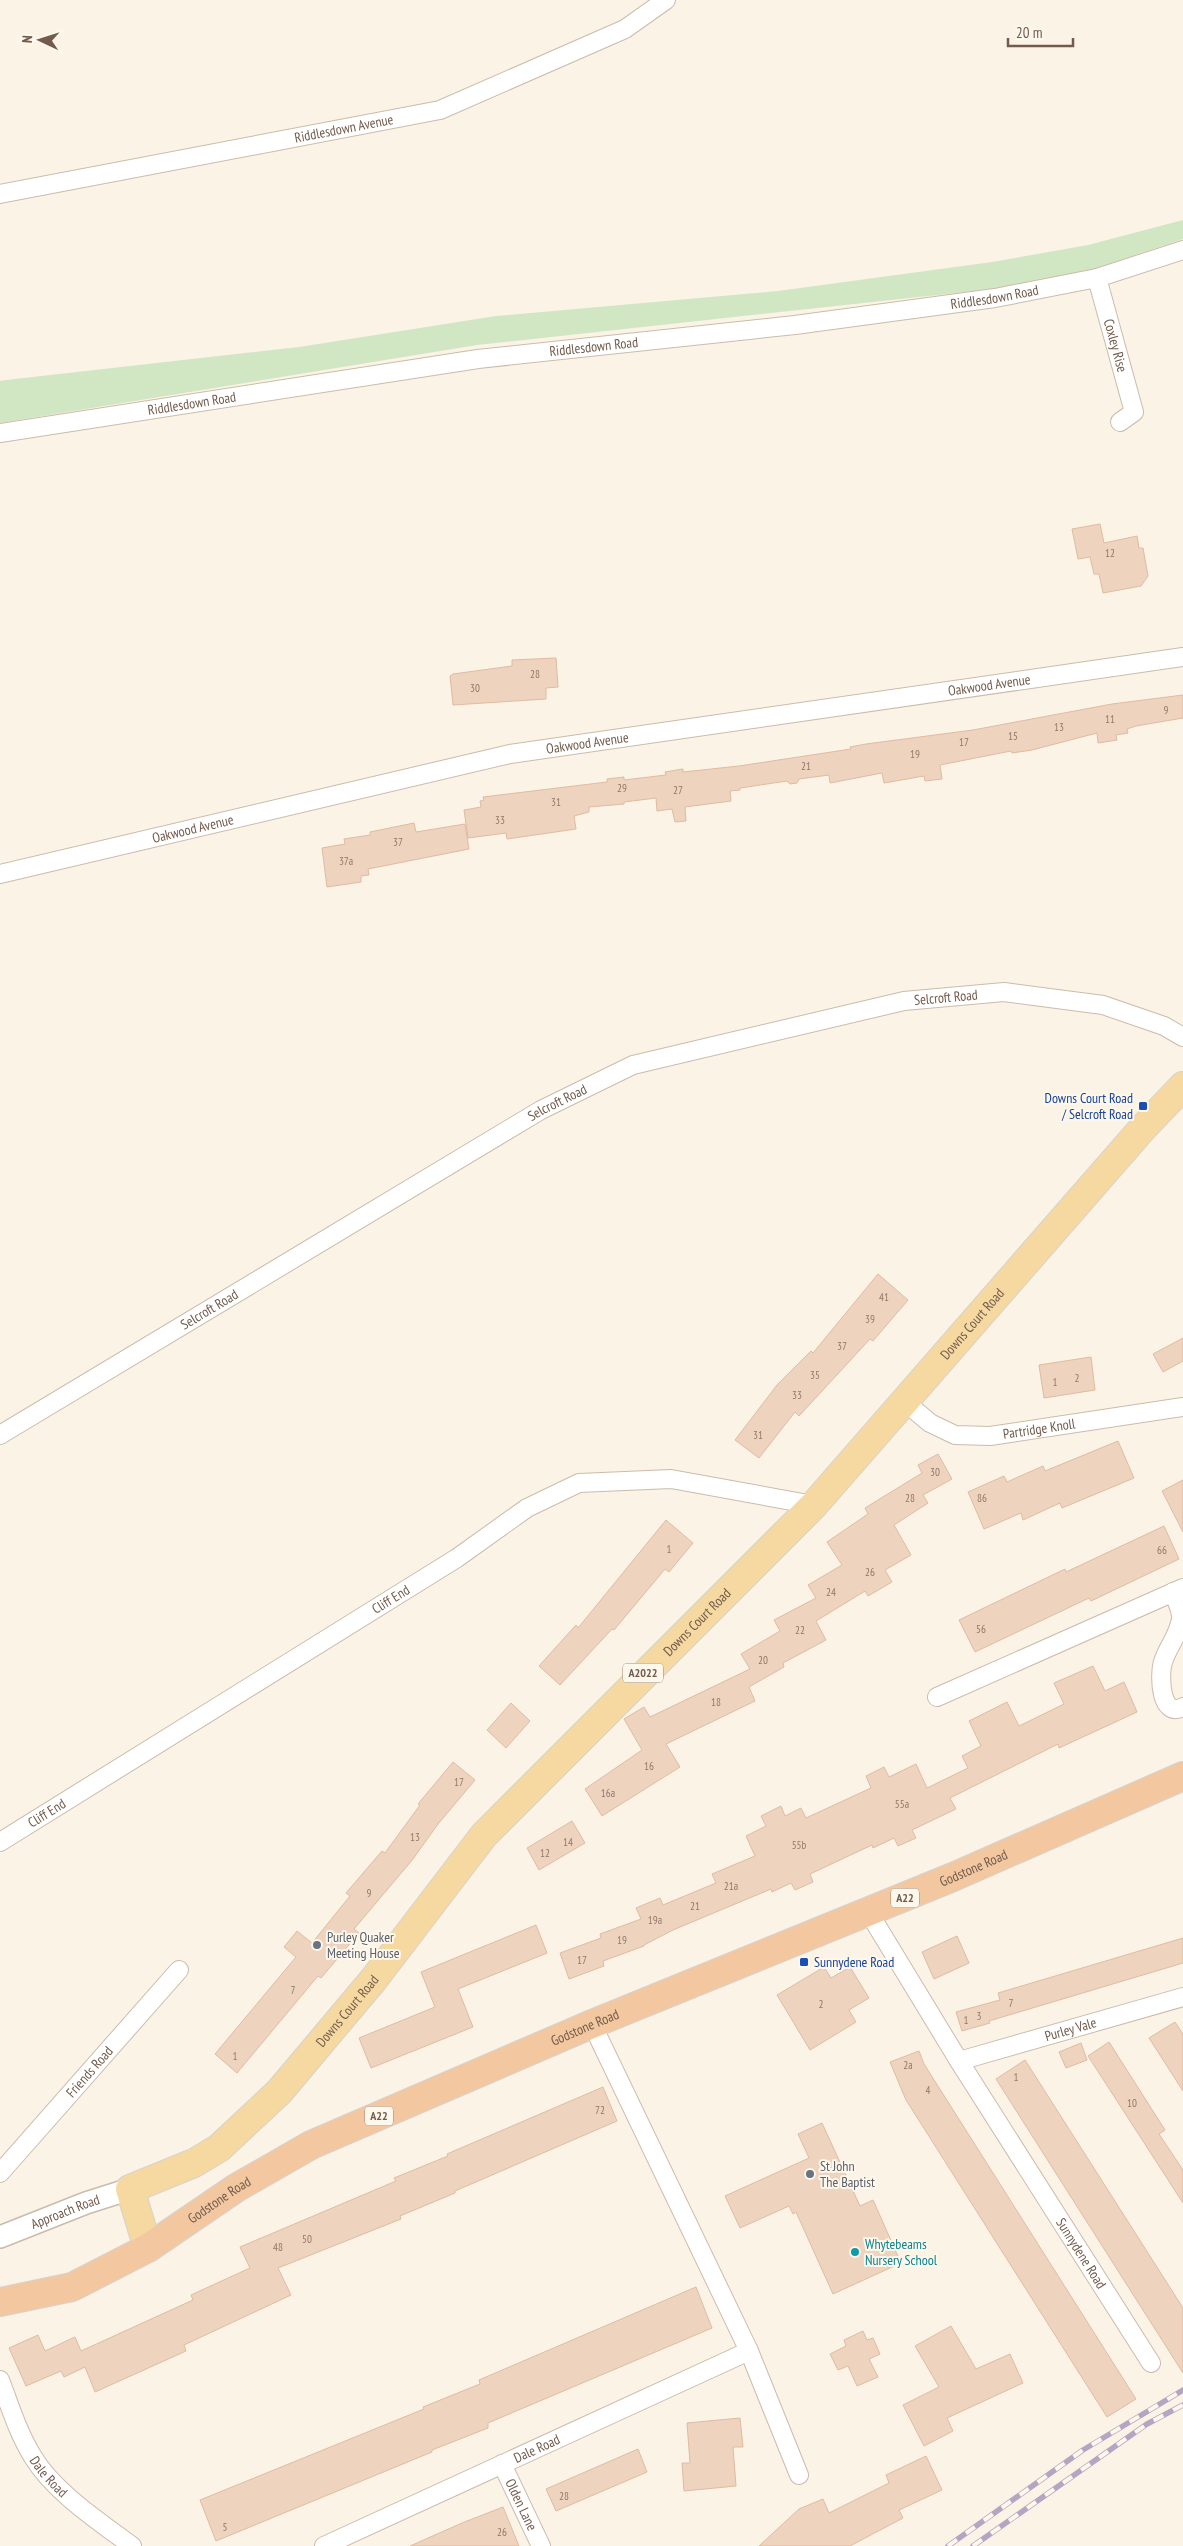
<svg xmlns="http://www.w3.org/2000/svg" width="1183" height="2546" font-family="'PT Sans Narrow',sans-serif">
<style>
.green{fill:#d1e7c4}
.building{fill:#eed3be;stroke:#e0bba0}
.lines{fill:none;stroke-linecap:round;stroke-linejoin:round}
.minor-casing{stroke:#ccbbac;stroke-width:20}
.tertiary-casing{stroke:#ccbbac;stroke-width:24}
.primary-casing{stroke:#d8d1cd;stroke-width:30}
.trunk-casing{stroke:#d8d1cd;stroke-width:30}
.minor{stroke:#fff;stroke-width:18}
.tertiary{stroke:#fff;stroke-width:21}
.primary{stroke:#f5d9a1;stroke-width:28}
.trunk{stroke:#f3c8a0;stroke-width:28}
.rail-casing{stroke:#b6a4c3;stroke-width:5.5}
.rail{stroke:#fef7eb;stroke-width:4;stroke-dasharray:11;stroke-linecap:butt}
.transit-dot{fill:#1a4fb4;stroke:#fef7eb;stroke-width:2}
.worship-dot{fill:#6b7280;stroke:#fef7eb;stroke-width:2}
.culture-dot{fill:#0f9aa8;stroke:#fef7eb;stroke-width:2}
.labels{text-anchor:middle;stroke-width:4;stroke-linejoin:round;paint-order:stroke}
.number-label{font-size:11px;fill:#917968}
.shield{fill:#fef7eb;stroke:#9c8a7c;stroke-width:1}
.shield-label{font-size:12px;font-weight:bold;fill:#725b4c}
.street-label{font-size:14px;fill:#725b4c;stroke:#fef7eb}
.transit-label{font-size:14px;fill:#164399;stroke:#fef7eb;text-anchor:end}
.worship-label{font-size:14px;fill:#5b616d;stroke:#fef7eb;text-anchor:start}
.culture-label{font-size:14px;fill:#0d838f;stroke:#fef7eb;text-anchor:start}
</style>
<rect width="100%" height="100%" fill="#fbf3e5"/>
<!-- green -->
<polygon class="green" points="1183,220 1183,239 1094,269 993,289 477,345 0,423 0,381 6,380 299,347 496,316 778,291 992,262 1088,245"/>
<!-- building -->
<g class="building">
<polygon points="1100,524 1104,543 1137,536 1139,548 1143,548 1148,576 1141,586 1103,593 1099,574 1094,574 1090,557 1078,559 1072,529"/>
<polygon points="556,658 558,687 546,688 546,699 453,705 450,676 453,674 512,666 512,660"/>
<polygon points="1183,695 1183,718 1136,726 1127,729 1128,733 1116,735 1117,740 1098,743 1097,733 1032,750 1012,753 1011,751 940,765 942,779 925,781 924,776 884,783 882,773 830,783 829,775 799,779 797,783 790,784 787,781 740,788 740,790 730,791 731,801 685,807 686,821 675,822 672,809 657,811 656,798 624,802 624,804 589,807 589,812 574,816 576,829 507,839 506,833 468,838 464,810 481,807 480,801 484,800 483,797 607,782 607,779 624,777 624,780 666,775 665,772 683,769 683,772 739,766 851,749 850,747 866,744 973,730 1112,704"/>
<polygon points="414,823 416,832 465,824 469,849 368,869 369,875 361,876 361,882 327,887 322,848 345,844 344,839 370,835 370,832"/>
<polygon points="878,1274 908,1300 873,1341 870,1339 799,1416 795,1412 759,1458 735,1440 777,1385 811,1351 813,1353"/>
<polygon points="1183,1338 1183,1361 1163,1372 1153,1354"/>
<polygon points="1091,1357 1095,1390 1044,1398 1039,1365"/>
<polygon points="1118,1441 1134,1478 1062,1508 1060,1503 1023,1520 1021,1513 984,1529 968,1492 1004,1476 1007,1482 1043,1466 1045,1471"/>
<polygon points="938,1454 952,1479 923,1495 928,1503 894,1525 911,1555 885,1570 892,1582 868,1596 865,1591 816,1621 826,1640 783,1663 784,1667 749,1687 755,1701 666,1744 680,1767 602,1816 585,1789 642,1750 624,1719 644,1707 650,1717 750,1669 741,1654 780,1631 774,1620 816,1598 808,1585 842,1565 827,1542 868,1514 865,1508 922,1473 918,1465"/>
<polygon points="1183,1480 1183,1532 1162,1491"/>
<polygon points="666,1520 693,1543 669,1572 665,1569 614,1630 612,1629 560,1685 539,1666 576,1625 578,1628"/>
<polygon points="1164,1526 1179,1559 1091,1601 1089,1598 975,1652 959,1620 1065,1569 1066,1572"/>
<polygon points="1093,1666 1105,1691 1124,1682 1137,1712 1059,1748 1058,1744 950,1798 956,1809 912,1830 916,1838 898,1846 894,1838 873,1848 872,1845 810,1874 813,1882 795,1890 791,1883 772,1892 771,1889 673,1930 644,1945 644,1946 603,1961 604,1966 569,1979 560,1953 601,1938 600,1934 641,1919 636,1908 660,1898 663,1905 716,1883 712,1874 755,1856 746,1836 766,1826 761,1816 781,1806 785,1816 801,1808 806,1818 871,1788 866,1776 884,1767 889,1777 916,1764 927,1788 968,1768 962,1756 981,1746 969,1721 1007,1702 1019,1726 1064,1704 1054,1683"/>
<polygon points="511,1703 530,1721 506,1748 487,1730"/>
<polygon points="453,1762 475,1780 438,1824 413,1859 354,1929 359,1933 321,1978 318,1976 237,2073 215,2054 296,1957 284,1947 297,1931 312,1943 350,1896 346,1893 382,1851 385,1853 420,1805 418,1804"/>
<polygon points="572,1821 585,1843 539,1870 527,1848"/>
<polygon points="536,1925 547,1953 458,1989 473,2027 371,2068 359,2038 435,2007 421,1972"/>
<polygon points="957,1936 969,1963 934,1979 922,1952"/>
<polygon points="1183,1938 1183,1963 989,2021 990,2023 962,2031 956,2012 1000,2000 998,1993"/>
<polygon points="824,1967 831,1978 850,1967 869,1998 849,2010 856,2022 810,2050 777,1995"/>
<polygon points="1175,2022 1183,2034 1183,2091 1149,2038"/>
<polygon points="1109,2042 1165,2130 1159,2134 1183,2170 1183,2203 1088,2056"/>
<polygon points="1081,2043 1087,2060 1066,2068 1059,2052"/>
<polygon points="919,2051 924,2064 1136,2399 1107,2417 906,2100 890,2062"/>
<polygon points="1025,2060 1183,2308 1183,2373 996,2079"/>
<polygon points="603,2087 617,2121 455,2191 455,2193 400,2216 401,2219 278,2268 291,2295 184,2345 186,2351 95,2392 85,2367 64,2377 61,2371 26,2386 9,2348 38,2335 45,2351 75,2337 81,2351 193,2300 191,2295 250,2268 240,2247 396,2181 394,2178 448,2156 447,2154"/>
<polygon points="822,2123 860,2206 873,2200 901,2263 833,2294 796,2212 793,2214 789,2206 740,2228 725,2196 809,2158 798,2134"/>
<polygon points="696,2287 712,2328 488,2423 488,2428 432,2450 432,2452 216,2541 200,2500 424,2409 423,2407 480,2384 479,2380"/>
<polygon points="951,2326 976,2369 1010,2354 1023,2383 947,2418 953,2431 924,2446 903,2405 939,2387 915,2346"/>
<polygon points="863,2331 867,2340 873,2338 880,2354 869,2359 878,2377 857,2386 848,2366 838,2370 830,2354 846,2346 844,2340"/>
<polygon points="740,2418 743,2447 733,2447 736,2486 684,2491 682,2463 690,2463 687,2423"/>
<polygon points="638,2449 647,2472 556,2511 546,2489"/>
<polygon points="926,2456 942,2490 899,2510 903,2518 850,2546 759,2546 799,2509 823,2499 829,2513 889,2483 886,2475"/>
<polygon points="503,2507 519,2546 410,2546 462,2523"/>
</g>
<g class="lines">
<!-- minor casing -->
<g class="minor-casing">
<g id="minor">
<path id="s1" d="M0 194 440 110 625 29 666 0"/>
<path id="s2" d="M1097 278 1134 412 1120 422"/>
<path id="s3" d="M0 433 478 359 795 325 995 298 1097 278 1183 250"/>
<path id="s4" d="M0 874 510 754 1183 657"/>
<path id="s5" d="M905 1402 930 1423 955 1435 990 1436 1183 1407"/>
<path id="s6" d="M0 1435 541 1110 633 1065 904 1001 1004 992 1103 1005 1164 1026 1183 1037"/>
<path d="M1173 1592C1176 1600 1182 1611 1181 1619 1178 1637 1168 1646 1163 1662 1159 1675 1160 1719 1183 1707"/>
<polyline points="937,1697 1183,1588"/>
<path id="s7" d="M0 1842 457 1558 527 1508 579 1483 671 1479 814 1505"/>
<path id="s8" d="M869 1913 959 2061 1151 2363"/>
<polyline points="592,2024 749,2351 799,2475"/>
<path id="s9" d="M959 2061 1183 1997"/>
<path id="s10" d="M0 2173 179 1970"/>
<path id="s11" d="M0 2380C10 2406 18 2433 33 2457 54 2492 100 2522 132 2546"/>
<path id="s12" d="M502 2464 541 2546"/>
<path id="s13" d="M324 2546 749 2351"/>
</g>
</g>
<!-- tertiary casing -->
<g class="tertiary-casing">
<g id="tertiary">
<path id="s14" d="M0 2237 86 2203 130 2189"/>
</g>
</g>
<!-- primary casing -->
<g class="primary-casing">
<g id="primary">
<path id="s15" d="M148 2248 130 2189 194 2163 219 2148 279 2092 374 1979 484 1835 814 1505 1142 1129 1183 1086"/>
</g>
</g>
<!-- trunk casing -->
<g class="trunk-casing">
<g id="trunk">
<path id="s16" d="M0 2302 72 2287 148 2248 236 2188 311 2145 592 2024 953 1877 1183 1776"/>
</g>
</g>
<!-- minor -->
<use href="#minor" class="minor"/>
<!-- tertiary -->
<use href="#tertiary" class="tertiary"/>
<!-- primary -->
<use href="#primary" class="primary"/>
<!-- trunk -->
<use href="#trunk" class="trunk"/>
<!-- rail casing -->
<g class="rail-casing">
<g id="rail">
<polyline points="948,2546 1083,2450 1183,2390"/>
<polyline points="973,2546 1147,2424 1183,2405"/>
</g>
</g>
<!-- rail -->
<use href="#rail" class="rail"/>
</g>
<!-- markers -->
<g class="transit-dot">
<rect x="1138" y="1101" width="10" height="10" rx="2.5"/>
<rect x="799" y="1957" width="10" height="10" rx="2.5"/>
</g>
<g class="worship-dot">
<circle cx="317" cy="1945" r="5"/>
<circle cx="810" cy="2174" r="5"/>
</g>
<circle class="culture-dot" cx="855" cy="2252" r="5"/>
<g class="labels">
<!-- number labels -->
<g class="number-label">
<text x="1110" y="557">12</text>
<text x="535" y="678">28</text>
<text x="475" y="692">30</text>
<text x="1166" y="714">9</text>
<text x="1110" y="723">11</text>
<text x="1059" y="731">13</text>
<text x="1013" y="740">15</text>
<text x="964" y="746">17</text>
<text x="915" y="758">19</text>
<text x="806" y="770">21</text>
<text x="622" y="792">29</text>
<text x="678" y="794">27</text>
<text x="556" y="806">31</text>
<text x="500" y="824">33</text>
<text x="398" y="846">37</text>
<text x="346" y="865">37a</text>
<text x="884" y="1301">41</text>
<text x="870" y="1323">39</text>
<text x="842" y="1350">37</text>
<text x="815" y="1379">35</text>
<text x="1077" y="1382">2</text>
<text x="1055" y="1386">1</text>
<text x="797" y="1399">33</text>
<text x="758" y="1439">31</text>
<text x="935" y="1476">30</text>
<text x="910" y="1502">28</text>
<text x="982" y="1502">86</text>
<text x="669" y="1553">1</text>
<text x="1162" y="1554">66</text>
<text x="870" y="1576">26</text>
<text x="831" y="1596">24</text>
<text x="981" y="1633">56</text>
<text x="800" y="1634">22</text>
<text x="763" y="1664">20</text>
<text x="716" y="1706">18</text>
<text x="649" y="1770">16</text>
<text x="459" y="1786">17</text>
<text x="608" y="1797">16a</text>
<text x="902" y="1808">55a</text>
<text x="415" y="1841">13</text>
<text x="568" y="1846">14</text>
<text x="799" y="1849">55b</text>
<text x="545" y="1857">12</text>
<text x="731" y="1890">21a</text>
<text x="369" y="1897">9</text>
<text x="695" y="1910">21</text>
<text x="655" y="1924">19a</text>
<text x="622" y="1944">19</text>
<text x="582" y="1964">17</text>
<text x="293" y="1994">7</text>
<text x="1011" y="2007">7</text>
<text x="821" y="2008">2</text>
<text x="979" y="2020">3</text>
<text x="966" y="2024">1</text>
<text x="235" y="2060">1</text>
<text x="908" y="2069">2a</text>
<text x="1016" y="2081">1</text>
<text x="928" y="2094">4</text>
<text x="1132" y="2107">10</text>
<text x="600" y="2114">72</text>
<text x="307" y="2243">50</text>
<text x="278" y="2251">48</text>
<text x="564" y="2500">28</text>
<text x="225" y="2531">5</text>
<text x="502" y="2536">26</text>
</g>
<!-- shield labels -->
<g class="shield">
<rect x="623" y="1663.5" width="40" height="19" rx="4"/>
<rect x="891" y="1888.5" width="28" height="19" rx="4"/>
<rect x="365" y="2106.5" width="28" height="19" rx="4"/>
</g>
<g class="shield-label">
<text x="643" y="1677">A2022</text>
<text x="905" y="1902">A22</text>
<text x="379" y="2120">A22</text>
</g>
<!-- street labels -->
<g class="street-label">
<text dy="5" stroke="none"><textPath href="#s1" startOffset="350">Riddlesdown Avenue</textPath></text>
<text dy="5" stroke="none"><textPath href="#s3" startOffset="1004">Riddlesdown Road</textPath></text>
<text dy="5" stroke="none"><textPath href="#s2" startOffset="70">Coxley Rise</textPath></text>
<text dy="5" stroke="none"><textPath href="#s3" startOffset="600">Riddlesdown Road</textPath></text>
<text dy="5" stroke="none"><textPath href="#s3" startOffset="194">Riddlesdown Road</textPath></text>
<text dy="5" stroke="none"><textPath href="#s4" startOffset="1008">Oakwood Avenue</textPath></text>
<text dy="5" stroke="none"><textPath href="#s4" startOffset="602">Oakwood Avenue</textPath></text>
<text dy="5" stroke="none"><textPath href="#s4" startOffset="198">Oakwood Avenue</textPath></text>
<text dy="5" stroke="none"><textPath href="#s6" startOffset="1054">Selcroft Road</textPath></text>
<text dy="5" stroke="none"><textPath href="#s6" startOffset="649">Selcroft Road</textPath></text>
<text dy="5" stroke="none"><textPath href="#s6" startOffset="244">Selcroft Road</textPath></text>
<text dy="5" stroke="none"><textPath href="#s15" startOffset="1278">Downs Court Road</textPath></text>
<text dy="5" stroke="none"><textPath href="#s5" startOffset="145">Partridge Knoll</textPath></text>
<text dy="5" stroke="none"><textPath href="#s7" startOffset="460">Cliff End</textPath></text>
<text dy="5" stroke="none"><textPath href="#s15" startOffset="872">Downs Court Road</textPath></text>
<text dy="5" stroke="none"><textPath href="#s7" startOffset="55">Cliff End</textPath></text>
<text dy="5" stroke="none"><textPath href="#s16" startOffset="1070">Godstone Road</textPath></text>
<text dy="5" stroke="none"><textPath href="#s15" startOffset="348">Downs Court Road</textPath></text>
<text dy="5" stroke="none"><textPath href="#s16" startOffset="650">Godstone Road</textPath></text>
<text dy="5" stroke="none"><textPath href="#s9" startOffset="116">Purley Vale</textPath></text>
<text dy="5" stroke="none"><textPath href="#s10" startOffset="135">Friends Road</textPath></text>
<text dy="5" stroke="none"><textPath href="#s16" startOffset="245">Godstone Road</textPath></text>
<text dy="5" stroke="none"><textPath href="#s14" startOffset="70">Approach Road</textPath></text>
<text dy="5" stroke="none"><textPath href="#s8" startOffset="401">Sunnydene Road</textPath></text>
<text dy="5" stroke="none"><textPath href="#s13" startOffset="234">Dale Road</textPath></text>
<text dy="5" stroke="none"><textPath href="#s11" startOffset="109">Dale Road</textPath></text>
<text dy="5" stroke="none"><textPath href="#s12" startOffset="45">Olden Lane</textPath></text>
</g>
<!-- transit labels -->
<g class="transit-label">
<text x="1133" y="1103">Downs Court Road<tspan x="1133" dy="16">/ Selcroft Road</tspan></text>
<text x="814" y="1967" text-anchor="start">Sunnydene Road</text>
</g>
<!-- worship labels -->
<g class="worship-label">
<text x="327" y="1942">Purley Quaker<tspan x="327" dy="16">Meeting House</tspan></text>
<text x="820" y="2171">St John<tspan x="820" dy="16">The Baptist</tspan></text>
</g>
<!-- culture labels -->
<g class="culture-label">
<text x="865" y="2249">Whytebeams<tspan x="865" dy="16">Nursery School</tspan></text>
</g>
</g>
<!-- north arrow -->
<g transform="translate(40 40) rotate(274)" stroke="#fef7eb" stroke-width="4" paint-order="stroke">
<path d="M0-4L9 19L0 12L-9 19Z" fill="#725b4c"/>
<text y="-8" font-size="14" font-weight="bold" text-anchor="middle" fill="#725b4c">N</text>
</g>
<!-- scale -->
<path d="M1008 38v8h65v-8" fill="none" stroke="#725b4c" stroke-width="2.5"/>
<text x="1016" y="38" font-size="15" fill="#725b4c" stroke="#fef7eb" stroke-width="4" paint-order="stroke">20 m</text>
</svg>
